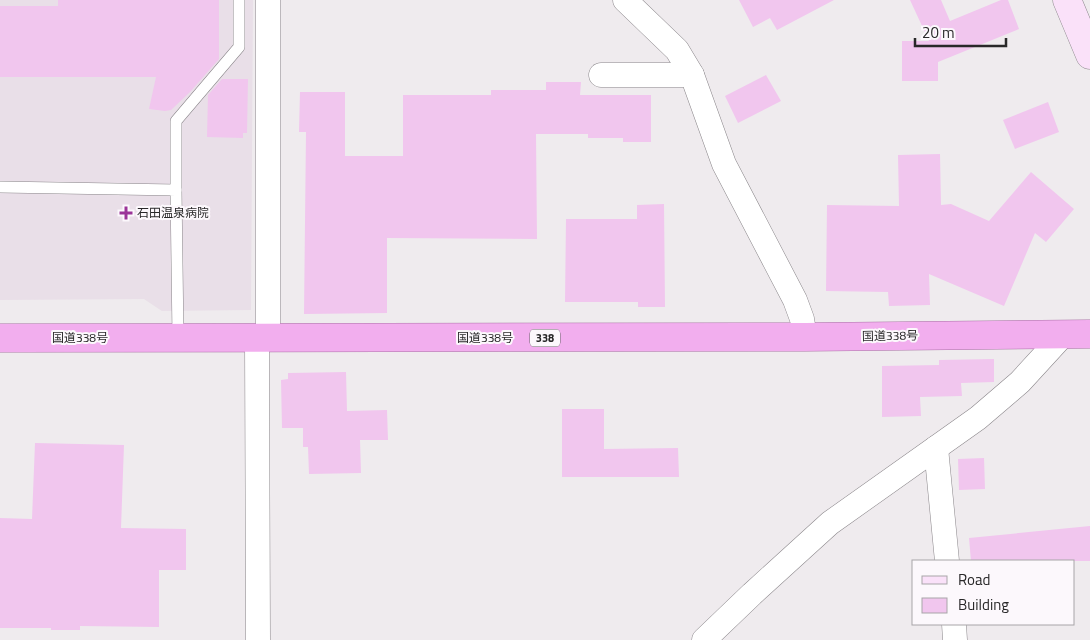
<svg xmlns="http://www.w3.org/2000/svg" width="1090" height="640" font-family="'Titillium Web','Noto Sans JP',sans-serif">
<style>
.built{fill:#e9dfe8}
.building{fill:#f1c6ee}
.lines{fill:none;stroke-linecap:round;stroke-linejoin:round}
.service-casing{stroke:#8a868a;stroke-width:12}
.minor-casing{stroke:#8a868a;stroke-width:25}
.secondary-casing{stroke:#8a868a;stroke-width:29}
.trunk-casing{stroke:#aa72a6;stroke-width:29}
.service{stroke:#fff;stroke-width:11}
.minor{stroke:#fff;stroke-width:24}
.secondary{stroke:#fae1f9;stroke-width:28}
.trunk{stroke:#f2aeee;stroke-width:28}
.poi-dot{fill:#9b3498;stroke:#fcf8fc;stroke-width:2}
.labels{text-anchor:middle;stroke-width:4;stroke-linejoin:round;paint-order:stroke}
.shield{fill:#fcf8fc;stroke:#686668;stroke-width:1}
.shield-label{font-size:11px;font-weight:bold;fill:#292829}
.poi-label{font-size:12px;fill:#292829;stroke:#fcf8fc;text-anchor:start}
.street-label{font-size:12px;fill:#292829;stroke:#fcf8fc}
</style>
<rect width="100%" height="100%" fill="#efebee"/>
<!-- built -->
<polygon class="built" points="0,0 253,0 251,310 162,311 144,299 0,300"/>
<!-- building -->
<g class="building">
<polygon points="58,0 219,0 219,59 190,92 171,110 165,111 149,109 156,77 0,77 0,6 58,6"/>
<polygon points="739,0 834,0 777,30 770,18 753,27"/>
<polygon points="910,0 941,0 950,21 1001,0 1008,0 1019,29 938,62 938,81 902,81 902,41 929,41"/>
<polygon points="766,75 781,101 738,123 725,96"/>
<polygon points="222,79 248,79 247,133 243,133 243,138 207,137 208,95"/>
<polygon points="546,82 581,82 580,95 651,95 651,142 623,142 623,138 588,138 588,134 536,134 537,239 387,238 387,313 304,314 306,132 299,132 300,92 345,92 345,156 403,156 403,95 491,95 491,90 546,90"/>
<polygon points="1048,102 1059,132 1015,149 1003,120"/>
<polygon points="940,154 941,205 951,204 989,221 1031,172 1074,209 1046,242 1035,233 1004,306 929,274 930,305 889,306 888,292 826,291 827,205 899,206 898,155"/>
<polygon points="664,204 665,307 638,307 638,302 565,302 566,219 637,219 637,205"/>
<polygon points="994,359 994,382 961,383 962,396 920,397 921,416 882,417 882,366 939,365 939,360"/>
<polygon points="346,372 347,411 387,410 388,440 360,440 361,473 309,474 308,447 303,447 303,428 282,428 281,380 288,379 288,373"/>
<polygon points="562,409 604,409 604,449 678,448 679,477 562,477"/>
<polygon points="35,443 124,445 121,528 186,529 186,570 159,570 159,627 80,626 80,630 51,630 51,628 0,628 0,518 32,519"/>
<polygon points="984,458 985,489 959,490 958,459"/>
<polygon points="1090,526 1090,561 971,561 969,538"/>
</g>
<g class="lines">
<!-- service casing -->
<g class="service-casing">
<g id="service">
<polyline points="0,187 176,190 178,337"/>
<polyline points="176,190 176,121 239,47 239,0"/>
</g>
</g>
<!-- minor casing -->
<g class="minor-casing">
<g id="minor">
<polyline points="268,0 268,339"/>
<polyline points="625,0 677,50 692,75 724,164 795,300 802,319 805,337"/>
<polyline points="601,75 692,75"/>
<polyline points="257,339 258,640"/>
<polyline points="936,448 947,561"/>
<polyline points="954,624 955,640"/>
<polyline points="704,640 752,594 830,523 978,418 1020,382 1064,334"/>
</g>
</g>
<!-- secondary casing -->
<g class="secondary-casing">
<polyline id="secondary" points="1067,0 1090,55"/>
</g>
<!-- trunk casing -->
<g class="trunk-casing">
<polyline id="trunk" points="0,338 805,337 1090,334"/>
</g>
<!-- service -->
<use href="#service" class="service"/>
<!-- minor -->
<use href="#minor" class="minor"/>
<!-- secondary -->
<use href="#secondary" class="secondary"/>
<!-- trunk -->
<use href="#trunk" class="trunk"/>
</g>
<!-- markers -->
<path class="poi-dot" d="M123.5 205.5h5v5h5v5h-5v5h-5v-5h-5v-5h5z"/>
<g class="labels">
<!-- shield labels -->
<rect class="shield" x="530" y="329.5" width="30" height="17" rx="4"/>
<g class="shield-label">
<text x="545" y="342">338</text>
</g>
<!-- poi labels -->
<g class="poi-label">
<text x="137" y="217">石田温泉病院</text>
</g>
<!-- street labels -->
<g class="street-label">
<text transform="translate(890 336) rotate(-1)" y="4">国道338号</text>
<text x="80" y="342">国道338号</text>
<text x="485" y="342">国道338号</text>
</g>
</g>
<!-- legend -->
<rect x="912" y="560" width="162" height="65" fill="#fcf8fc" stroke="#a8a5a8"/>
<rect x="922" y="576" width="25" height="8" fill="#fae1f9" stroke="#a8a5a8"/>
<text x="958" y="585" font-size="15" fill="#292829">Road</text>
<rect x="922" y="598" width="25" height="15" fill="#f1c6ee" stroke="#a8a5a8"/>
<text x="958" y="610" font-size="15" fill="#292829">Building</text>
<!-- scale -->
<path d="M915 38v8h91v-8" fill="none" stroke="#292829" stroke-width="2.5"/>
<text x="922" y="38" font-size="15" fill="#292829" stroke="#fcf8fc" stroke-width="4" paint-order="stroke">20 m</text>
</svg>
